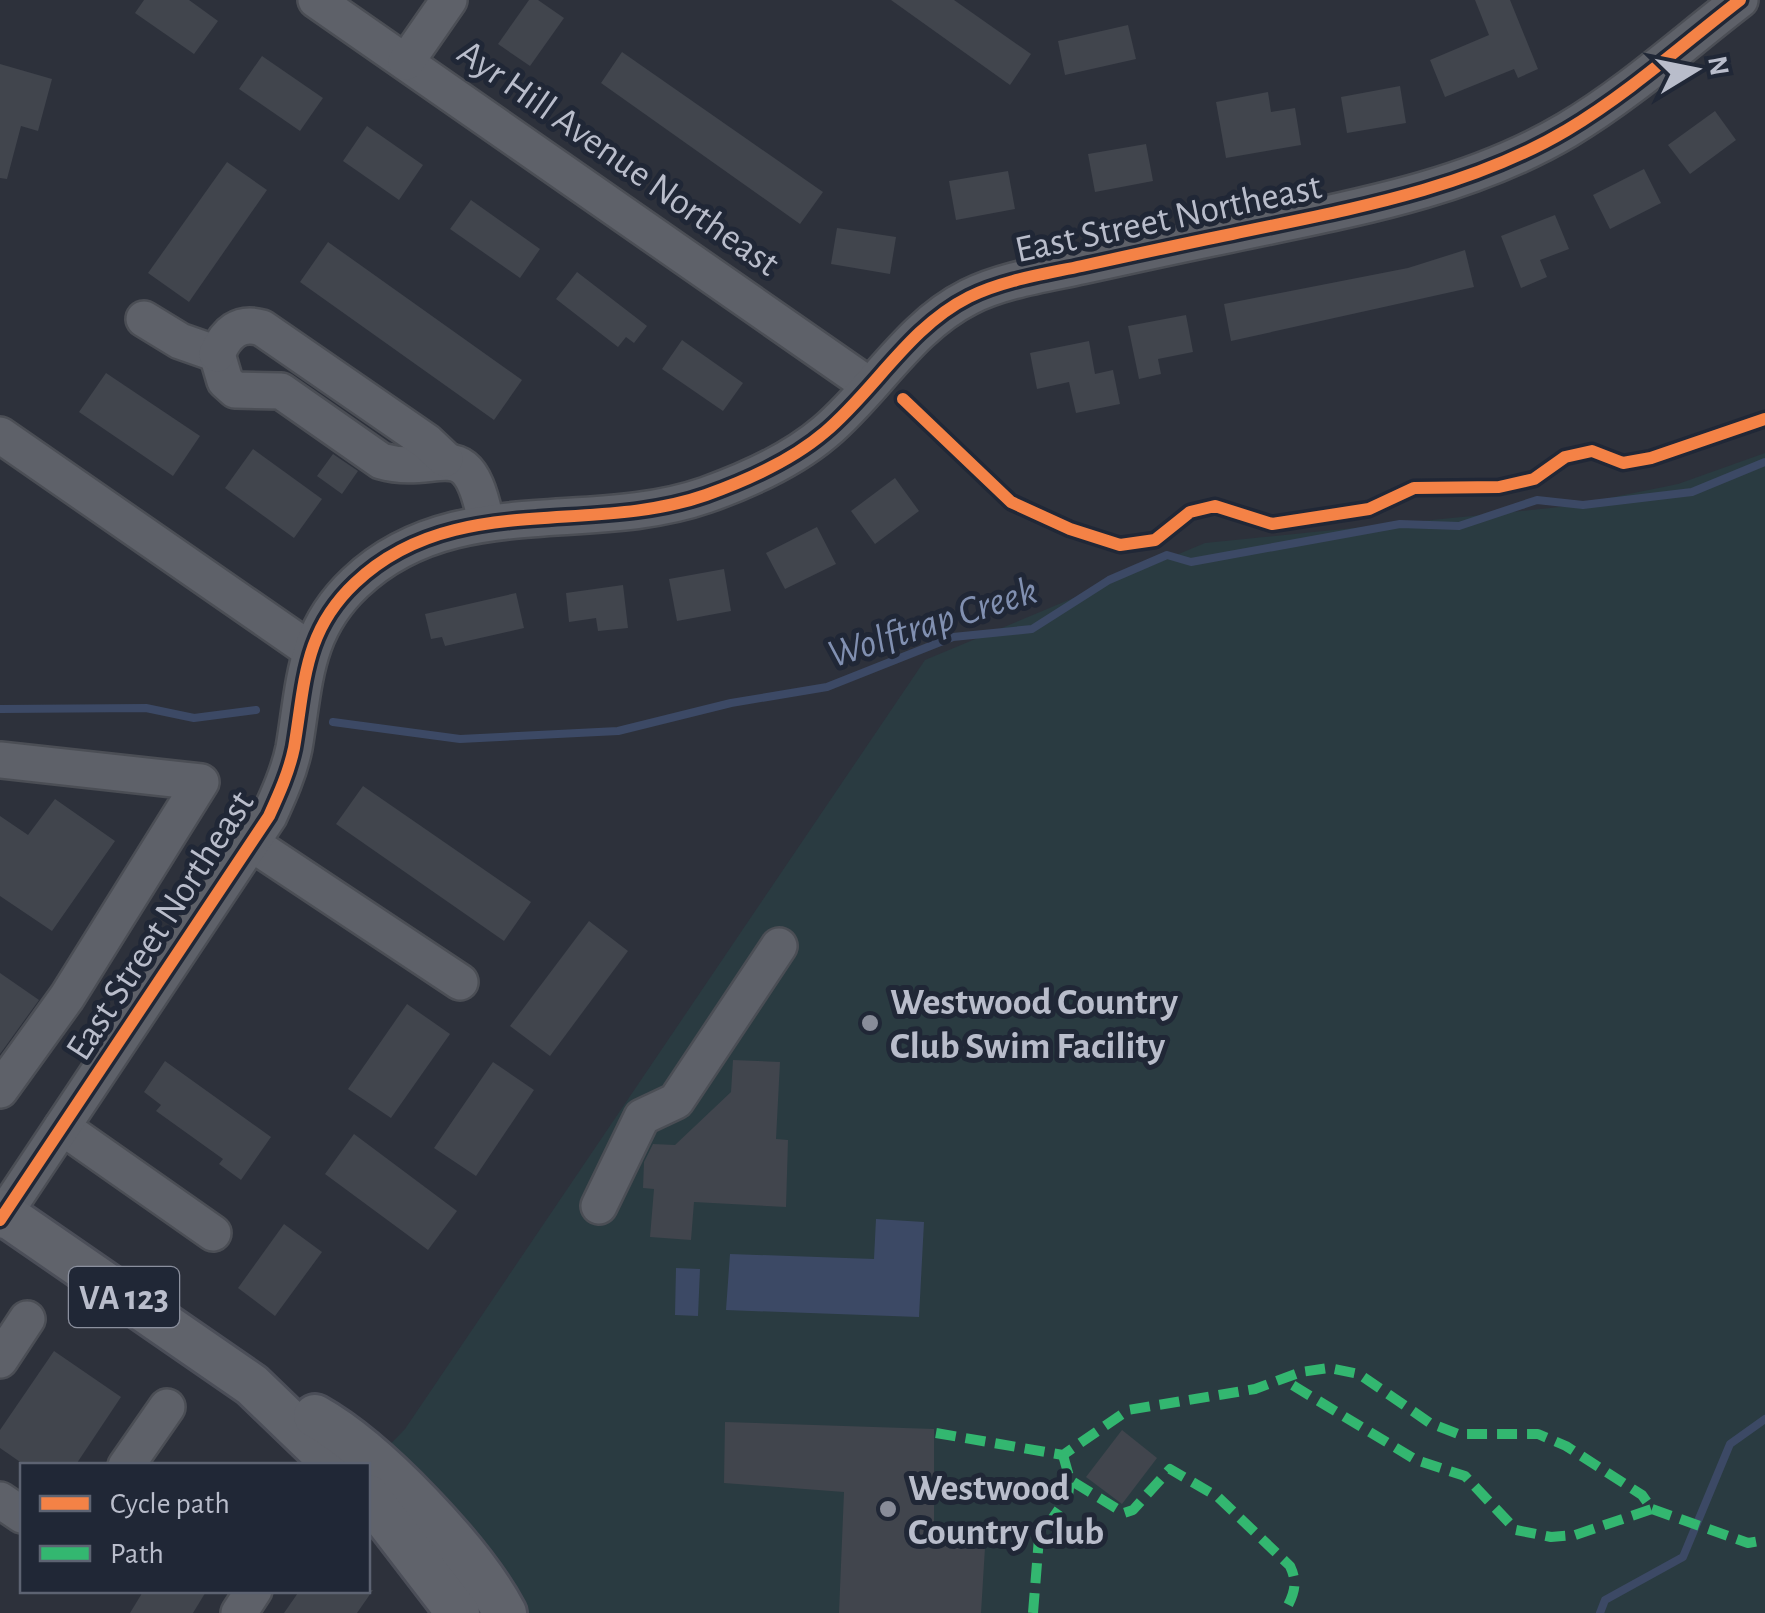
<svg xmlns="http://www.w3.org/2000/svg" width="1765" height="1613" font-family="'Alegreya Sans',sans-serif">
<style>
.green{fill:#2a3b41}
.water{fill:#3c4965}
.lines{fill:none;stroke-linecap:round;stroke-linejoin:round}
.stream{stroke:#3c4965;stroke-width:8}
.building{fill:#41454d}
.minor-casing{stroke:#4b4e55;stroke-width:40}
.major-casing{stroke:#4b4e58;stroke-width:48}
.minor{stroke:#5e6169;stroke-width:35}
.major{stroke:#60636b;stroke-width:42}
.quiet{stroke:#33b770;stroke-width:10;stroke-dasharray:20 10;stroke-linecap:butt}
.cycleway-casing{stroke:#202736;stroke-width:19}
.cycleway{stroke:#f48246;stroke-width:12}
.poi-dot{fill:#888c99;stroke:#202736;stroke-width:4}
.labels{text-anchor:middle;stroke-width:10;stroke-linejoin:round;paint-order:stroke}
.shield{fill:#202736;stroke:#8b909e;stroke-width:2.5}
.shield-label{font-size:35px;font-weight:bold;fill:#b9bdcb}
.street-label{font-size:38px;fill:#b9bdcb;stroke:#202736}
.poi-label{font-size:38px;font-weight:bold;fill:#b9bdcb;stroke:#202736;text-anchor:start}
.water-label{font-size:40px;font-style:italic;fill:#8190b1;stroke:#202736}
</style>
<rect width="100%" height="100%" fill="#2d313b"/>
<!-- green -->
<polygon class="green" points="1765,453 1765,1613 504,1613 374,1461 405,1429 925,660 1205,543 1570,506 1678,484"/>
<!-- water -->
<g class="water">
<polygon points="876,1219 924,1222 919,1317 726,1310 730,1254 874,1259"/>
<polygon points="676,1268 700,1269 698,1316 675,1315"/>
</g>
<g class="lines">
<!-- stream -->
<g class="stream">
<polyline points="0,709 146,708 194,718 256,710"/>
<polyline points="333,722 460,739 618,731 731,703 827,687 953,637 1032,629 1109,580 1167,555 1191,562 1400,524 1459,526 1537,500 1583,505 1692,492 1765,462"/>
<polyline points="1600,1613 1605,1600 1683,1557 1730,1444 1765,1419"/>
</g>
</g>
<!-- building -->
<g class="building">
<polygon points="144,0 189,0 218,21 194,54 135,13"/>
<polygon points="529,0 538,0 564,18 530,66 498,44"/>
<polygon points="891,0 954,0 1031,54 1010,85"/>
<polygon points="1475,0 1510,0 1538,69 1518,78 1514,69 1445,97 1430,60 1489,35"/>
<polygon points="1128,25 1136,59 1065,75 1058,41"/>
<polygon points="622,52 823,192 800,224 601,83"/>
<polygon points="262,56 323,98 300,131 239,89"/>
<polygon points="0,64 52,79 38,131 21,126 7,179 0,178"/>
<polygon points="1400,86 1406,123 1347,133 1341,97"/>
<polygon points="1268,92 1271,112 1295,108 1301,145 1226,158 1216,102"/>
<polygon points="1715,111 1736,140 1690,174 1668,145"/>
<polygon points="367,126 423,165 399,200 343,161"/>
<polygon points="1146,144 1153,181 1095,192 1088,154"/>
<polygon points="227,162 267,190 189,302 148,273"/>
<polygon points="1644,169 1661,203 1610,229 1593,195"/>
<polygon points="1008,171 1015,209 956,220 949,181"/>
<polygon points="471,200 540,249 520,278 450,229"/>
<polygon points="1555,215 1569,249 1540,260 1547,277 1521,288 1501,236"/>
<polygon points="837,228 896,237 890,274 831,264"/>
<polygon points="328,242 522,380 494,420 300,282"/>
<polygon points="1465,250 1474,287 1231,341 1224,304 1408,268"/>
<polygon points="577,272 647,326 634,343 626,337 618,347 556,299"/>
<polygon points="1186,315 1193,352 1158,359 1161,374 1139,379 1128,326"/>
<polygon points="682,340 743,383 723,411 662,369"/>
<polygon points="1089,341 1095,374 1113,370 1120,404 1076,413 1069,382 1037,389 1030,353"/>
<polygon points="106,373 200,436 173,476 79,412"/>
<polygon points="253,449 322,499 294,538 225,488"/>
<polygon points="333,454 358,471 342,494 317,476"/>
<polygon points="895,478 919,511 875,544 851,511"/>
<polygon points="817,527 836,564 785,589 766,553"/>
<polygon points="724,569 731,611 677,621 669,579"/>
<polygon points="623,585 628,628 598,631 596,618 569,622 566,593"/>
<polygon points="516,593 524,628 445,646 442,637 431,639 425,614"/>
<polygon points="363,786 531,902 504,941 336,824"/>
<polygon points="55,799 115,841 52,931 0,896 0,816 28,835"/>
<polygon points="589,921 628,951 550,1056 510,1026"/>
<polygon points="0,973 39,1000 0,1054"/>
<polygon points="407,1004 450,1034 391,1118 348,1089"/>
<polygon points="733,1060 780,1062 776,1139 788,1140 786,1207 694,1202 691,1240 650,1237 654,1189 643,1188 644,1162 653,1144 675,1145 731,1092"/>
<polygon points="165,1061 271,1137 241,1180 219,1164 223,1159 156,1111 161,1105 144,1092"/>
<polygon points="493,1062 534,1090 476,1176 434,1148"/>
<polygon points="354,1134 457,1211 428,1250 325,1174"/>
<polygon points="284,1224 322,1252 275,1316 238,1288"/>
<polygon points="54,1351 121,1397 75,1466 26,1466 0,1448 0,1430"/>
<polygon points="725,1422 934,1429 934,1527 986,1531 981,1613 839,1613 844,1492 724,1483"/>
<polygon points="1122,1430 1157,1458 1122,1504 1086,1477"/>
<polygon points="144,1590 207,1590 193,1613 130,1613"/>
<polygon points="300,1590 373,1590 357,1613 284,1613"/>
</g>
<g class="lines">
<!-- minor casing -->
<g class="minor-casing">
<g id="minor">
<polyline points="316,0 870,386"/>
<polyline points="406,62 449,0"/>
<polyline points="144,319 180,341 217,354"/>
<path d="M217 354 225 381 235 390 281 391 381 461C441 478 467 427 486 522"/>
<path d="M217 354C226 333 239 321 262 328L427 442 445 459"/>
<polyline points="0,435 310,650"/>
<polyline points="0,760 201,782 67,997 0,1090"/>
<polyline points="251,843 460,982"/>
<polyline points="62,1127 213,1233"/>
<polyline points="599,1206 642,1117 676,1101 779,946"/>
<path d="M0 1220 269 816C279 794 289 772 294 748 305 684 303 632 355 583 453 490 589 536 706 495 748 480 791 461 825 432 875 390 909 327 969 297 1003 280 1045 274 1082 266 1132 255 1182 244 1232 234 1345 210 1466 190 1567 130 1629 93 1683 44 1740 0"/>
<polyline points="0,1360 27,1319"/>
<polyline points="126,1466 167,1407"/>
<polyline points="0,1500 22,1515"/>
<polyline points="239,1613 254,1590"/>
</g>
</g>
<!-- major casing -->
<g class="major-casing">
<g id="major">
<polyline points="0,1211 252,1385 336,1466"/>
<path d="M315 1416C376 1450 472 1551 505 1613"/>
<polyline points="368,1496 458,1613"/>
</g>
</g>
<!-- minor -->
<use href="#minor" class="minor"/>
<!-- major -->
<use href="#major" class="major"/>
<!-- quiet -->
<g class="quiet">
<polyline points="936,1433 1063,1455 1128,1410 1255,1389 1301,1372 1329,1368 1359,1374 1430,1423 1458,1434 1538,1434 1566,1446 1642,1495 1652,1509 1575,1535 1551,1537 1516,1530 1465,1476 1416,1460 1284,1380"/>
<path d="M1063 1455 1070 1480 1124 1513 1133 1510 1170 1469 1218 1497 1290 1566C1299 1585 1293 1596 1284 1613"/>
<polyline points="1652,1509 1748,1543 1765,1540"/>
<polyline points="1033,1613 1039,1538 1068,1496 1070,1480"/>
</g>
<!-- cycleway casing -->
<g class="cycleway-casing">
<g id="cycleway">
<polyline points="903,399 1011,502 1070,529 1120,545 1155,540 1190,512 1215,506 1272,524 1369,509 1414,488 1499,487 1534,479 1565,457 1592,451 1623,463 1651,458 1765,419"/>
<path d="M0 1220 269 816C279 794 289 772 294 748 305 684 303 632 355 583 453 490 589 536 706 495 748 480 791 461 825 432 875 390 909 327 969 297 1003 280 1045 274 1082 266 1132 255 1182 244 1232 234 1345 210 1466 190 1567 130 1629 93 1683 44 1740 0"/>
</g>
</g>
<!-- cycleway -->
<use href="#cycleway" class="cycleway"/>
</g>
<!-- markers -->
<g class="poi-dot">
<circle cx="870" cy="1023" r="10"/>
<circle cx="888" cy="1509" r="10"/>
</g>
<g class="labels">
<!-- shield labels -->
<rect class="shield" x="69" y="1267" width="110" height="60" rx="8"/>
<g class="shield-label">
<text x="124" y="1309">VA 123</text>
</g>
<!-- street labels -->
<g class="street-label">
<text transform="translate(619 157) rotate(35)" y="13">Ayr Hill Avenue Northeast</text>
<text transform="translate(1168 217) rotate(-12)" y="13">East Street Northeast</text>
<text transform="translate(159 925) rotate(-57)" y="13">East Street Northeast</text>
</g>
<!-- poi labels -->
<g class="poi-label">
<text x="890" y="1014">Westwood Country<tspan x="890" dy="44">Club Swim Facility</tspan></text>
<text x="908" y="1500">Westwood<tspan x="908" dy="44">Country Club</tspan></text>
</g>
<!-- water labels -->
<g class="water-label">
<text transform="translate(932 621) rotate(-18)" y="14">Wolftrap Creek</text>
</g>
</g>
<!-- legend -->
<rect x="20" y="1463" width="350" height="130" fill="#202736" stroke="#5d6372" stroke-width="2.5"/>
<rect x="40" y="1496" width="50" height="15" fill="#f48246" stroke="#5d6372" stroke-width="2.5"/>
<text x="110" y="1513" font-size="30" fill="#b9bdcb">Cycle path</text>
<rect x="40" y="1546" width="50" height="15" fill="#33b770" stroke="#5d6372" stroke-width="2.5"/>
<text x="110" y="1563" font-size="30" fill="#b9bdcb">Path</text>
<!-- north arrow -->
<g transform="translate(1695 70) rotate(80)" stroke="#202736" stroke-width="8" paint-order="stroke">
<path d="M0-8L18 38L0 25L-18 38Z" fill="#b9bdcb"/>
<text y="-15" font-size="28" font-weight="bold" text-anchor="middle" fill="#b9bdcb">N</text>
</g>
</svg>
